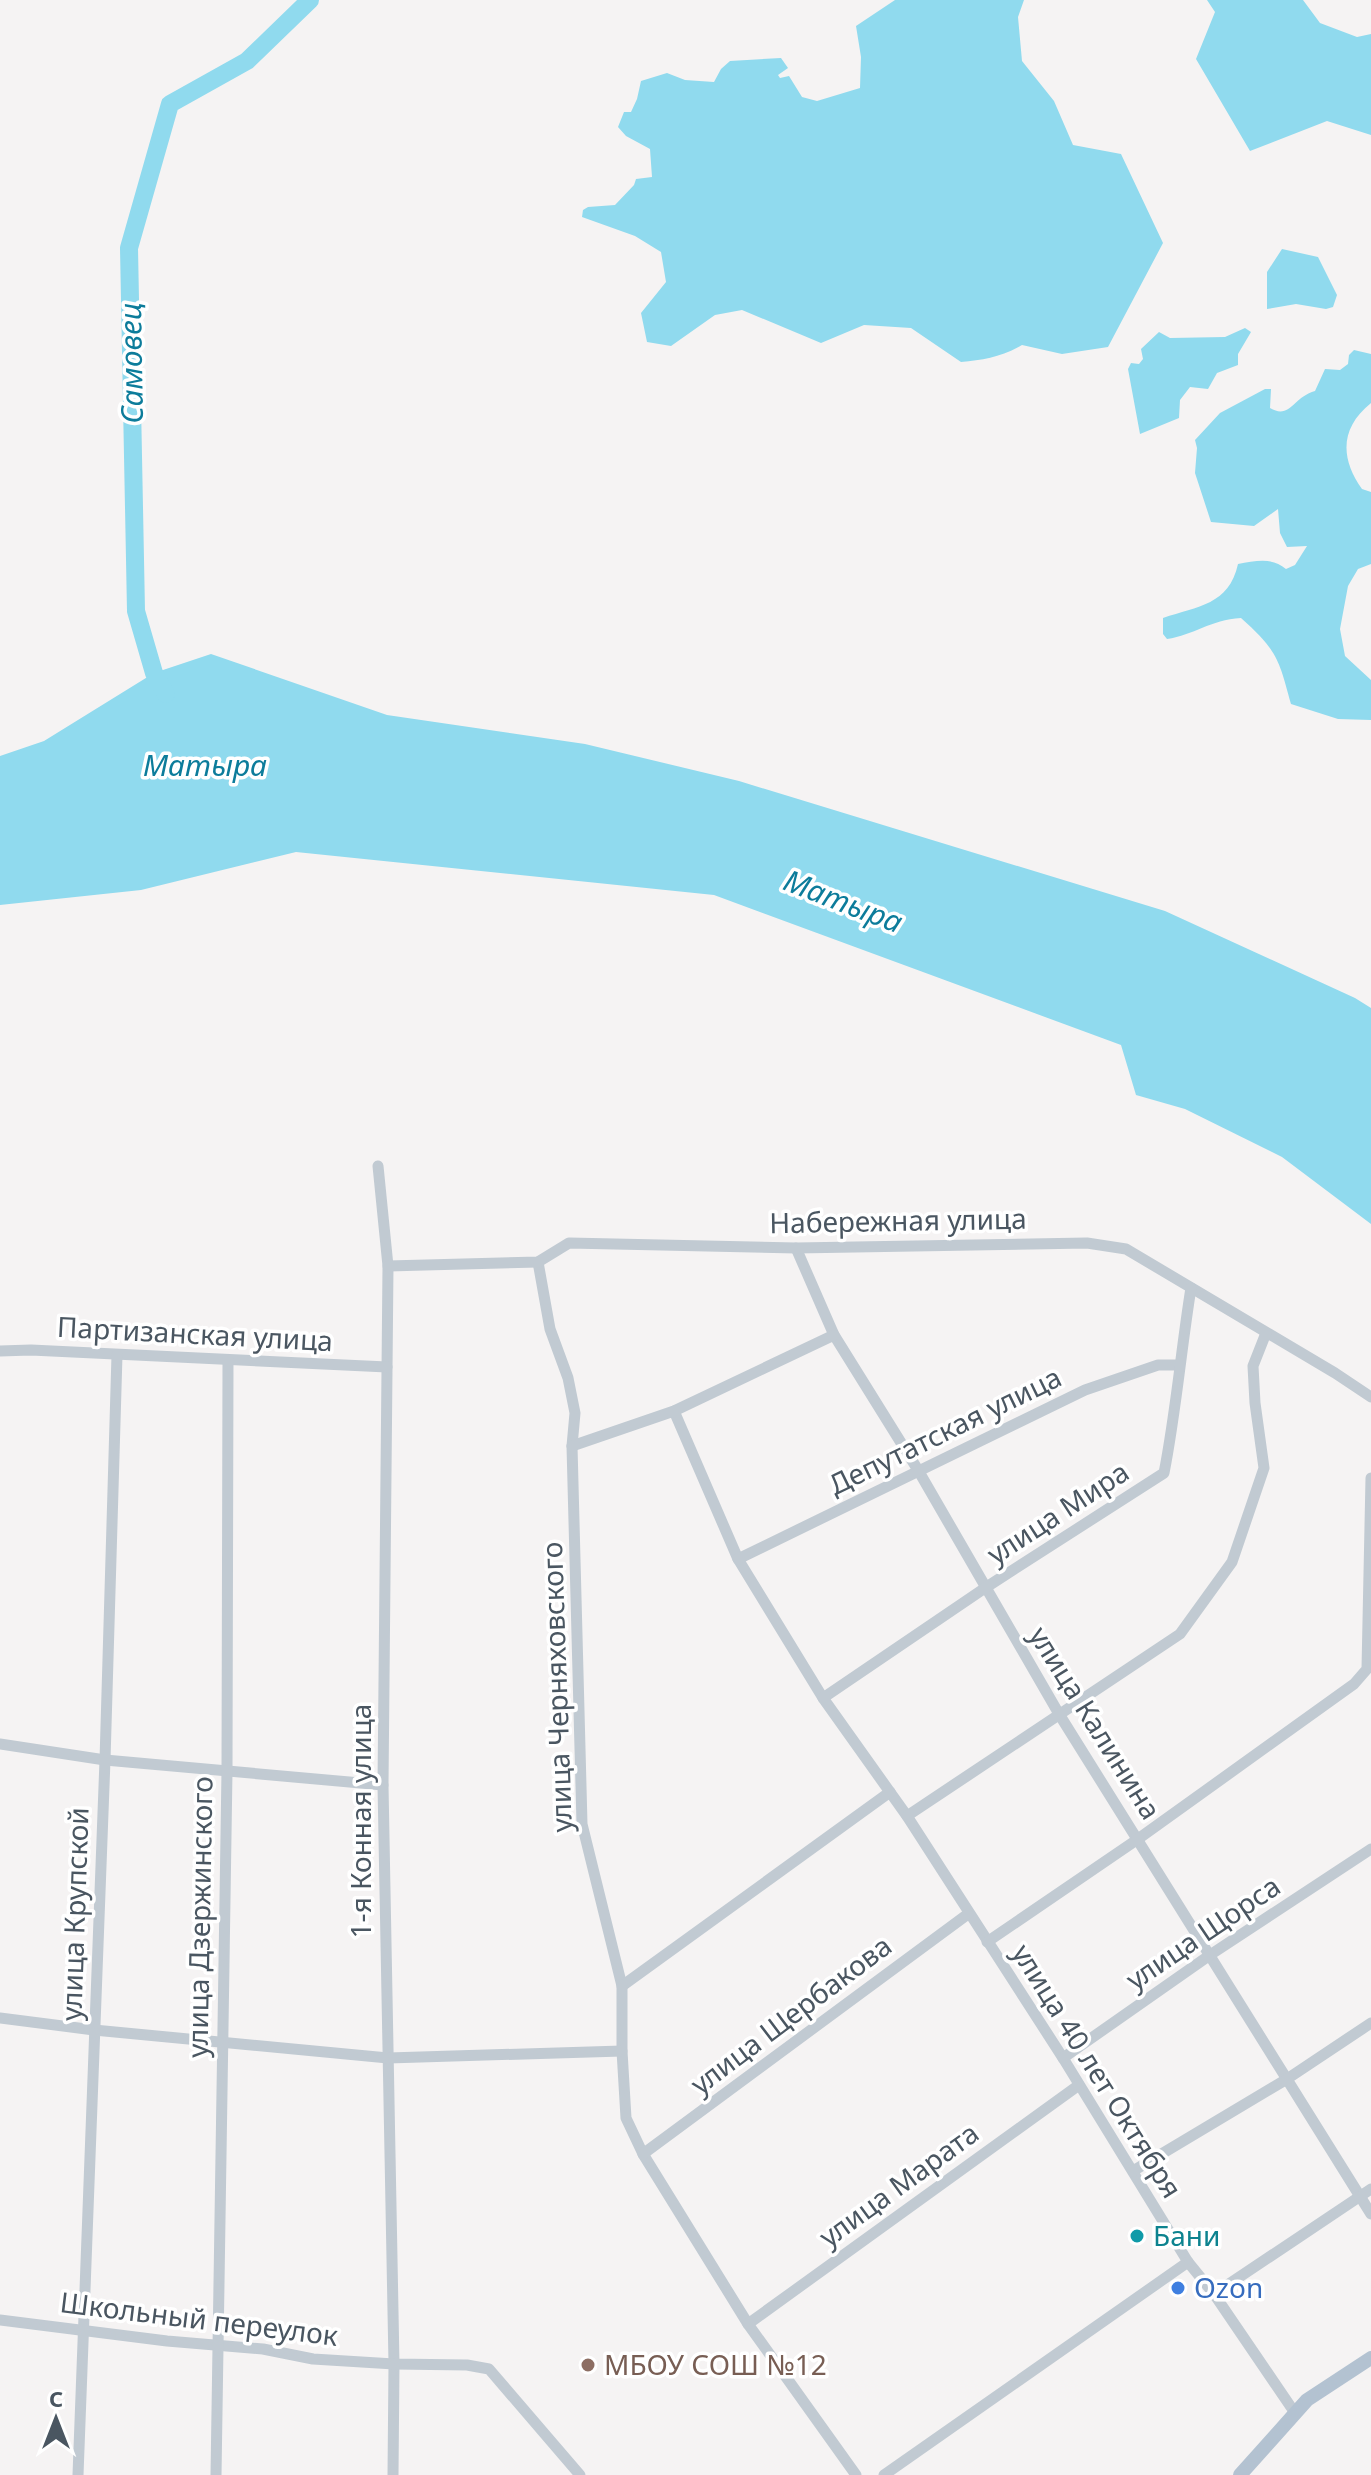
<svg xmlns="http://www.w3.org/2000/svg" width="1371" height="2475" font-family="'Noto Sans',sans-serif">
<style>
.water{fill:#90daee}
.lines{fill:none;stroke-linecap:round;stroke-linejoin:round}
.river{stroke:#90daee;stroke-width:18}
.minor{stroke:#c1cad2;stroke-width:11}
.major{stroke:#b3c2d1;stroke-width:14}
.culture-dot{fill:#0f9aa8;stroke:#fff;stroke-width:3}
.shop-dot{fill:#3f7fe0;stroke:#fff;stroke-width:3}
.education-dot{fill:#8d6e63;stroke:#fff;stroke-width:3}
.labels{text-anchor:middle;stroke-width:7;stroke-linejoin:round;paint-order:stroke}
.street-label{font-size:28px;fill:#4a5661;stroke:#fff}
.culture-label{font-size:28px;fill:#0d838f;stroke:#fff;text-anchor:start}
.shop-label{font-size:28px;fill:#366cbe;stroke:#fff;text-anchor:start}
.education-label{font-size:28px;fill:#785e54;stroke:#fff;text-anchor:start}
.water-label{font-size:30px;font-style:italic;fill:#0c7c9b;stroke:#fff}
</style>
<rect width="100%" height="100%" fill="#f5f3f3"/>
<!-- water -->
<g class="water">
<path d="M895 0H1024L1018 17 1022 61 1054 101 1073 145 1121 154 1163 243 1108 347 1062 354 1022 345C1002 357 983 360 961 362L911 328 864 325 821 343 742 310 715 315 671 346 647 342 641 313 666 282 661 252 635 236 582 217 583 210 588 207 615 205 634 185 636 179 652 177 650 149 626 136 618 127 624 112H631L637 99 641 81 667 73 685 80 714 82 721 69 730 61 781 58 788 68 778 75 780 78 789 76 802 97 817 101 860 88 861 57 856 26Z"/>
<polygon points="1207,0 1303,0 1320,23 1357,37 1371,34 1371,135 1327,121 1250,151 1196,59 1215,12"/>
<polygon points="1282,249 1318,257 1337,295 1333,307 1326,309 1296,304 1267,309 1267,272"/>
<polygon points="1245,328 1251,332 1238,354 1238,365 1217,373 1208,389 1190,387 1180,400 1179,418 1140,434 1128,369 1131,363 1139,364 1143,359 1141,349 1159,332 1170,338 1225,337"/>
<path d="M1354 350 1371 354V403C1340 428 1340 458 1362 489L1371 492V564L1358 569 1348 586 1340 629 1345 656 1371 680V720L1338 719 1291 704C1279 659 1277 650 1241 618 1210 620 1194 635 1167 639L1163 634V618C1198 606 1229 605 1238 564 1256 561 1272 557 1286 569L1295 565 1307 546 1287 547 1280 533 1278 509 1254 526 1211 522 1195 473 1197 448 1195 440 1220 413 1265 389H1271L1270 408C1290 420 1293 397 1315 391L1325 369 1340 370 1348 364 1349 355Z"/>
<polygon points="211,654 387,715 585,744 739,781 1165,911 1355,998 1371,1008 1371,1224 1282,1157 1185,1109 1136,1095 1121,1045 714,895 296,852 141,890 0,905 0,756 44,741 154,673"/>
</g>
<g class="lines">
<!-- river -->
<polyline class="river" points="166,694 154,673 136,611 129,248 170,104 247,61 310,0"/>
<!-- minor -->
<g class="minor">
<polyline points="378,1166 388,1266 383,1785 394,2364 393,2475"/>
<polyline points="796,1248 834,1335 918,1470 1059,1714 1371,2214"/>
<polyline points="538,1262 550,1329 568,1378 575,1413 572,1446 582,1824 622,1986 622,2051 626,2118 643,2154 748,2324 856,2475"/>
<polyline points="388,1266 538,1262 569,1243 796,1248 1087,1243 1126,1249 1335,1373 1371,1397"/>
<polyline points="0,1351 31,1350 387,1367"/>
<polyline points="674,1411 738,1559 823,1698 907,1816 1063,2058 1188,2262 1214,2294 1295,2413"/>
<polyline points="572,1446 674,1411 834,1335"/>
<polyline points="738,1559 1085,1390 1158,1365 1179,1365"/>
<path d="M823 1698 985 1588 1164 1473C1176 1412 1181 1350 1191 1288"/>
<polyline points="0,1744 105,1760 383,1785"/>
<polyline points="907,1816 1180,1634 1232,1562 1264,1468 1255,1403 1253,1366 1266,1333"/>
<polyline points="987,1942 1138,1839 1354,1684 1367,1669 1371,1478"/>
<polyline points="622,1986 890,1792"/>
<polyline points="0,2018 94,2030 388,2058 622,2051"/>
<polyline points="1063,2058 1210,1955 1371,1849"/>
<polyline points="643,2154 968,1914"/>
<polyline points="1133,2171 1287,2079 1371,2023"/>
<polyline points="1214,2294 1371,2189"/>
<polyline points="0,2320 167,2341 263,2349 313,2359 394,2364 467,2365 489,2369 580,2475"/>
<polyline points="748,2324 1079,2085"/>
<polyline points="78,2475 105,1760 117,1355"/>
<polyline points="216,2475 227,1771 228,1360"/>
<polyline points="884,2475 1188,2262"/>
</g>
<!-- major -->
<polyline class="major" points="1240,2475 1307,2400 1371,2358"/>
</g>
<!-- markers -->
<circle class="culture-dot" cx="1137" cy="2236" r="8"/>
<circle class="shop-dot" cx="1178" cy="2288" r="8"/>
<circle class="education-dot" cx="588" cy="2365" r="8"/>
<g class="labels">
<!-- street labels -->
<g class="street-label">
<text transform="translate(898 1221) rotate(-1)" y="10">Набережная улица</text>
<text transform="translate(195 1334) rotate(3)" y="10">Партизанская улица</text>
<text transform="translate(945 1431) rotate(-26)" y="10">Депутатская улица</text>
<text transform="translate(1058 1513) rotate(-33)" y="10">улица Мира</text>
<text transform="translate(557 1687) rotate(-92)" y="10">улица Черняховского</text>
<text transform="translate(1095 1723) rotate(58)" y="10">улица Калинина</text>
<text transform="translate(361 1821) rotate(-90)" y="10">1-я Конная улица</text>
<text transform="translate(75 1914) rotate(-88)" y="10">улица Крупской</text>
<text transform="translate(200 1917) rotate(-89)" y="10">улица Дзержинского</text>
<text transform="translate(1203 1933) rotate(-34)" y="10">улица Щорса</text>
<text transform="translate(791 2015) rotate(-37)" y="10">улица Щербакова</text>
<text transform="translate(1097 2071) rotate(58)" y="10">улица 40 лет Октября</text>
<text transform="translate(899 2185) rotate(-36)" y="10">улица Марата</text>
<text transform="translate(199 2319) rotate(7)" y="10">Школьный переулок</text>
</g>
<!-- culture labels -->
<g class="culture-label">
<text x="1153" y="2246">Бани</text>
</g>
<!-- shop labels -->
<g class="shop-label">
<text x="1194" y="2298">Ozon</text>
</g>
<!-- education labels -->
<g class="education-label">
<text x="604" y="2375">МБОУ СОШ №12</text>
</g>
<!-- water labels -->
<g class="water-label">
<text transform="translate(132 363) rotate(-91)" y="10">Самовец</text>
<text x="205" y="776">Матыра</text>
<text transform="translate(843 902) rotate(21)" y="10">Матыра</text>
</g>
</g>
<!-- north arrow -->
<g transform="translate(56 2419)" stroke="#ffffff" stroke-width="6" paint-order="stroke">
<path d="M0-6L14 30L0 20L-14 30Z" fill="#4a5661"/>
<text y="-12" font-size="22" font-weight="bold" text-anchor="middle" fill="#4a5661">С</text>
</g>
</svg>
